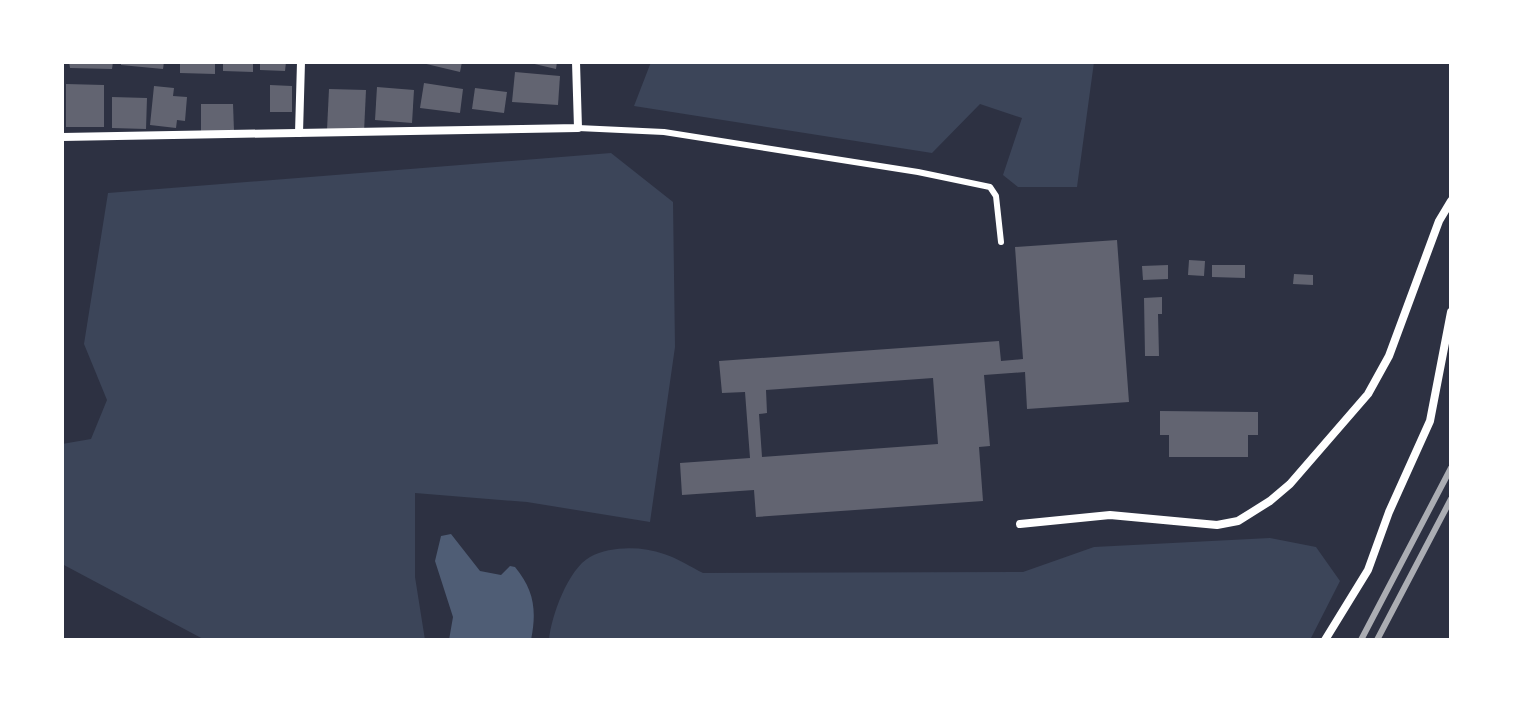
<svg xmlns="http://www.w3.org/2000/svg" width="1513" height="702" font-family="'Open Sans',sans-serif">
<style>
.green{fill:#3c4559}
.water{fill:#4f5d75}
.building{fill:#626471;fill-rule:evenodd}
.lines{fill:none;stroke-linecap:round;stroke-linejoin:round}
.service{stroke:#fff;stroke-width:6}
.minor{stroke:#fff;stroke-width:8}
.rail{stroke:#abadb3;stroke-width:6}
</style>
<rect width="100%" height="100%" fill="#2d3142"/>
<!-- green -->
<g class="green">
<polygon points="651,62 1094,62 1077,187 1018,187 1003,175 1022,118 980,104 932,153 634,106"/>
<polygon points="611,153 673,202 675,347 650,522 527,502 415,493 415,577 425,640 205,640 62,564 62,444 91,439 107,400 84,344 108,193"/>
<path d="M1270 538 1316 547 1340 581 1310 640H549C551 617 568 569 590 557 611 546 641 546 664 554 677 558 691 567 703 573L1023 572 1094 547Z"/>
</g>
<!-- water -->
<path class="water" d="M451 534 480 571 501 575 510 566 515 567C534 590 537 610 531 640H449L453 617 435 561 441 536Z"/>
<!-- building -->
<g class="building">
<polygon points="69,62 113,62 112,69 70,68"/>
<polygon points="121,62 164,62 163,69 121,65"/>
<polygon points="180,62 215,62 215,74 180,73"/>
<polygon points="223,62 253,62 253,72 223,71"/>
<polygon points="260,62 286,62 285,71 260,70"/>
<polygon points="418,62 462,62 460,72"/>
<polygon points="526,62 557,62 556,69"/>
<polygon points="515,72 560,76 558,105 512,102"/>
<polygon points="424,83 463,89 460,113 420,108"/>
<polygon points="66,84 104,85 104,127 66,127"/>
<polygon points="270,85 292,86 292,112 270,112"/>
<polygon points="154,86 174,88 173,96 187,97 185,121 177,120 176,128 150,125"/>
<polygon points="377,87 414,90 412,123 375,120"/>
<polygon points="475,88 507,92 504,113 472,109"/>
<polygon points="329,89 366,90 364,132 327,130"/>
<polygon points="112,97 147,98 146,129 112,128"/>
<polygon points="201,104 233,104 234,131 201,131"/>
<path d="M1117 240 1129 402 1027 409 1025 372 984 375 990 446 979 447 983 501 756 517 754 490 682 495 680 463 750 458 745 392 722 393 719 361 999 341 1001 361 1023 359 1015 247ZM933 378 938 444 762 457 759 414 767 413 766 390Z"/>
<polygon points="1189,260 1205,261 1204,276 1188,275"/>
<polygon points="1168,265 1168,279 1143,280 1142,266"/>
<polygon points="1212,265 1245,265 1245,278 1212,277"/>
<polygon points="1294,274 1313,275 1313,285 1293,284"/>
<polygon points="1162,297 1162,314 1158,314 1159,356 1145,356 1144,298"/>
<polygon points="1160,411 1258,412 1258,435 1248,435 1248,457 1169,457 1169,435 1160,435"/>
</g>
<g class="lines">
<!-- service -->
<polyline class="service" points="578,128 664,132 918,172 990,187 996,196 1001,242"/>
<!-- minor -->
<g class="minor">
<polyline points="299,133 301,62"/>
<polyline points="62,137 578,128 576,62"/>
<polyline points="1020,524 1110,515 1217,525 1238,521 1270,501 1290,484 1368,394 1389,356 1439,221 1451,201"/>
<polyline points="1325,640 1368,570 1389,512 1430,421 1451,312"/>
</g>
<!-- rail -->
<g class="rail">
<polyline points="1361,640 1451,468"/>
<polyline points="1377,640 1451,499"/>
</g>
</g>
<!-- border -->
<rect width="1513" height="702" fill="none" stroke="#ffffff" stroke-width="128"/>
</svg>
